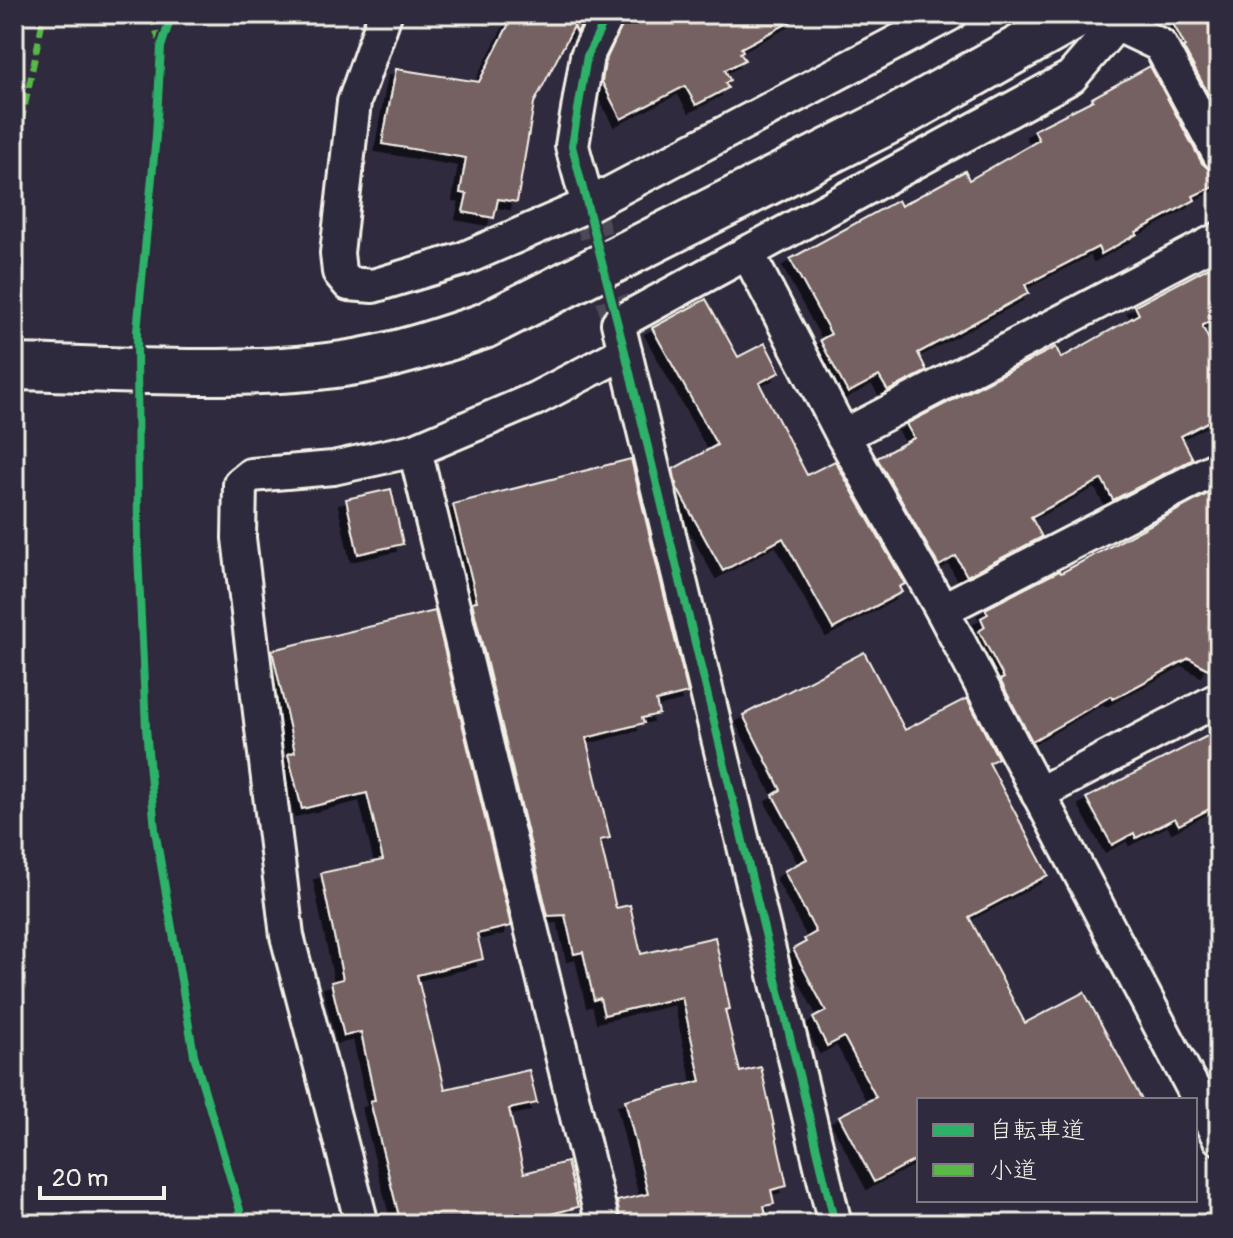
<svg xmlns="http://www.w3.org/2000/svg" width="1233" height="1238" font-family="Pangolin,'Klee One',sans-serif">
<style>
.building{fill:#756162;stroke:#f4f1e8;stroke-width:2;filter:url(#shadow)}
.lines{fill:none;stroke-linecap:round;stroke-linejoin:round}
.street-tunnel{stroke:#4d4857;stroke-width:32;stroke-dasharray:32 16;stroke-linecap:butt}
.street-casing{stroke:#f4f1e8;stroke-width:38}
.secondary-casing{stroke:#f4f1e8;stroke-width:50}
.street{stroke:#2f2a3d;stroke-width:32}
.secondary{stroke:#2f2a3d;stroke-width:44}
.quiet{stroke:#58b947;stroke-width:6;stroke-dasharray:12 6;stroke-linecap:butt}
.cycleway-casing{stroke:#2f2a3d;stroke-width:13}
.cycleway{stroke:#2db169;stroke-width:8}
</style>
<defs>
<filter id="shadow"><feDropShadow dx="-7" dy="7" stdDeviation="0" flood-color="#0009"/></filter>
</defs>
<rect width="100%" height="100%" fill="#2f2a3d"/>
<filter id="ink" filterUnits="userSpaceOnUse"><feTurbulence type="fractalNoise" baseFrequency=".0125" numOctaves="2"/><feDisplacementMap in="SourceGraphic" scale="16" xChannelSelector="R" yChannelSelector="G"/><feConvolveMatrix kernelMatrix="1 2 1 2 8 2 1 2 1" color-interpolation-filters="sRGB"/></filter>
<g filter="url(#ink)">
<!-- building -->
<g class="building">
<polygon points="514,14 587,14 577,33 574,26 534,103 517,202 498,199 494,218 463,212 467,194 460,193 466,158 382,144 396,69 479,82"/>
<polygon points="627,14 805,14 741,48 743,51 740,53 745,60 725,70 730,80 725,83 728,88 696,105 685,86 621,119 602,82 605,62"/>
<polygon points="1168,14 1219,14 1219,114 1183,47 1185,46"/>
<polygon points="1150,66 1202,163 1210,170 1219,173 1219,184 1193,196 1195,200 1136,232 1137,234 1101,254 1098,247 1025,285 1029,293 918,353 927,371 888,391 879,376 848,393 820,340 831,334 790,259 898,200 901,206 965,171 969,180 1039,140 1034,130 1093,100 1092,98"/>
<polygon points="1219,262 1219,317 1203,325 1203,328 1219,359 1219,416 1181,436 1193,459 1113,500 1102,479 1031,517 1042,537 967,576 956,556 939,566 877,458 914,438 906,424 1056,347 1061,358 1139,314 1135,306"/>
<polygon points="706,299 738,357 765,343 780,372 759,383 807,475 835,461 905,584 899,587 902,592 833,629 783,538 723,571 677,488 673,469 717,445 652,328"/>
<polygon points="631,459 688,693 656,701 659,714 642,718 644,723 586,738 610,838 600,840 616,908 630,905 641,954 715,937 730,1009 725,1010 740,1072 761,1067 787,1186 771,1190 774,1204 764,1206 768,1224 621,1224 617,1201 648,1194 625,1100 701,1081 682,997 604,1015 600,998 594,1000 583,952 574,954 565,915 548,916 472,602 477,601 453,504"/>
<polygon points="391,489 403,544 358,554 346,499"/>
<polygon points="1211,492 1219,507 1219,646 1208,669 1189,658 1113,699 1111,696 1032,741 1000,680 1004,678 979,631 985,627 981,618 988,614 985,609 1059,571 1061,573"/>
<polygon points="435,611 511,926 477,934 483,959 417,975 445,1089 529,1070 537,1103 509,1109 524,1173 567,1162 578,1207 512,1224 401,1224 370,1101 375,1100 361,1032 344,1036 331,982 343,979 321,873 383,860 367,793 302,809 288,754 295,752 272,650"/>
<polygon points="864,652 905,730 967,698 998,758 989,763 1048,875 969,917 1025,1023 1084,992 1142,1100 919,1100 919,1158 874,1182 839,1116 876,1097 844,1037 827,1046 813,1018 826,1011 793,949 806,942 804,939 816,932 784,871 807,859 773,795 781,790 743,715"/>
<polygon points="1219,730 1219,804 1179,825 1175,818 1136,838 1134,833 1112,845 1086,798"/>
</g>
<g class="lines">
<!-- street-tunnel -->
<polyline class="street-tunnel" points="588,205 618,323"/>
<!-- street casing -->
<g class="street-casing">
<g id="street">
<polyline points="385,14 354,102 337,253 339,272 349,284 373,286 463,259 588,205 950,14"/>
<polyline points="1118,25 1160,45 1219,154"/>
<polyline points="588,205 572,146 587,56 608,14"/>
<polyline points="747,252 843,436 942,610 1219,1138"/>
<polyline points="843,436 1219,239"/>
<polyline points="942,610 1219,467"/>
<polyline points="1038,794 1219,699"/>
<polyline points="362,1224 287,936 239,538 240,484 251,475 333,468 415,450"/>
<polyline points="603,1224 415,450 535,399 625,352"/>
<polyline points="835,1224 618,323 1071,77 1125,14"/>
</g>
</g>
<!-- secondary casing -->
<g class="secondary-casing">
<path id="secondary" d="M14 367C123 369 235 379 343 364 392 357 437 342 484 326L895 118 1080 14"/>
</g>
<!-- street -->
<use href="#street" class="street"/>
<!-- secondary -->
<use href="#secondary" class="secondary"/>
<!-- quiet -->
<g class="quiet">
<polyline points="151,14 160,44"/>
<polyline points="14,158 44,14"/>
</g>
<!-- cycleway casing -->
<g class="cycleway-casing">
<g id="cycleway">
<polyline points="172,14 161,47 156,136 137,331 138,553 146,728 155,830 194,1055 244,1224"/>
<polyline points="608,14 587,56 572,146 625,352 835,1224"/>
</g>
</g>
<!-- cycleway -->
<use href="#cycleway" class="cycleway"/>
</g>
</g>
<!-- margin -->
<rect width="1233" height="1238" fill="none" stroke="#2f2a3d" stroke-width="48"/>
<rect x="24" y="24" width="1185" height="1190" fill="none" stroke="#f4f1e8" stroke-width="3" filter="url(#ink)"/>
<!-- legend -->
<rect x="917" y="1098" width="280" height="104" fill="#2f2a3d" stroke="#7e7a81" stroke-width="2"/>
<rect x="933" y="1124" width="40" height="12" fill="#2db169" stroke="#7e7a81" stroke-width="2"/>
<text x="989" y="1138" font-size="24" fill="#f4f1e8">自転車道</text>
<rect x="933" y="1164" width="40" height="12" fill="#58b947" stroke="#7e7a81" stroke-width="2"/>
<text x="989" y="1178" font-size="24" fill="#f4f1e8">小道</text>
<!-- scale -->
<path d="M40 1186v12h124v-12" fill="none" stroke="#f4f1e8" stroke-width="4"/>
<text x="52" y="1186" font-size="24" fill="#f4f1e8" stroke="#2f2a3d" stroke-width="6" paint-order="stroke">20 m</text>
</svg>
